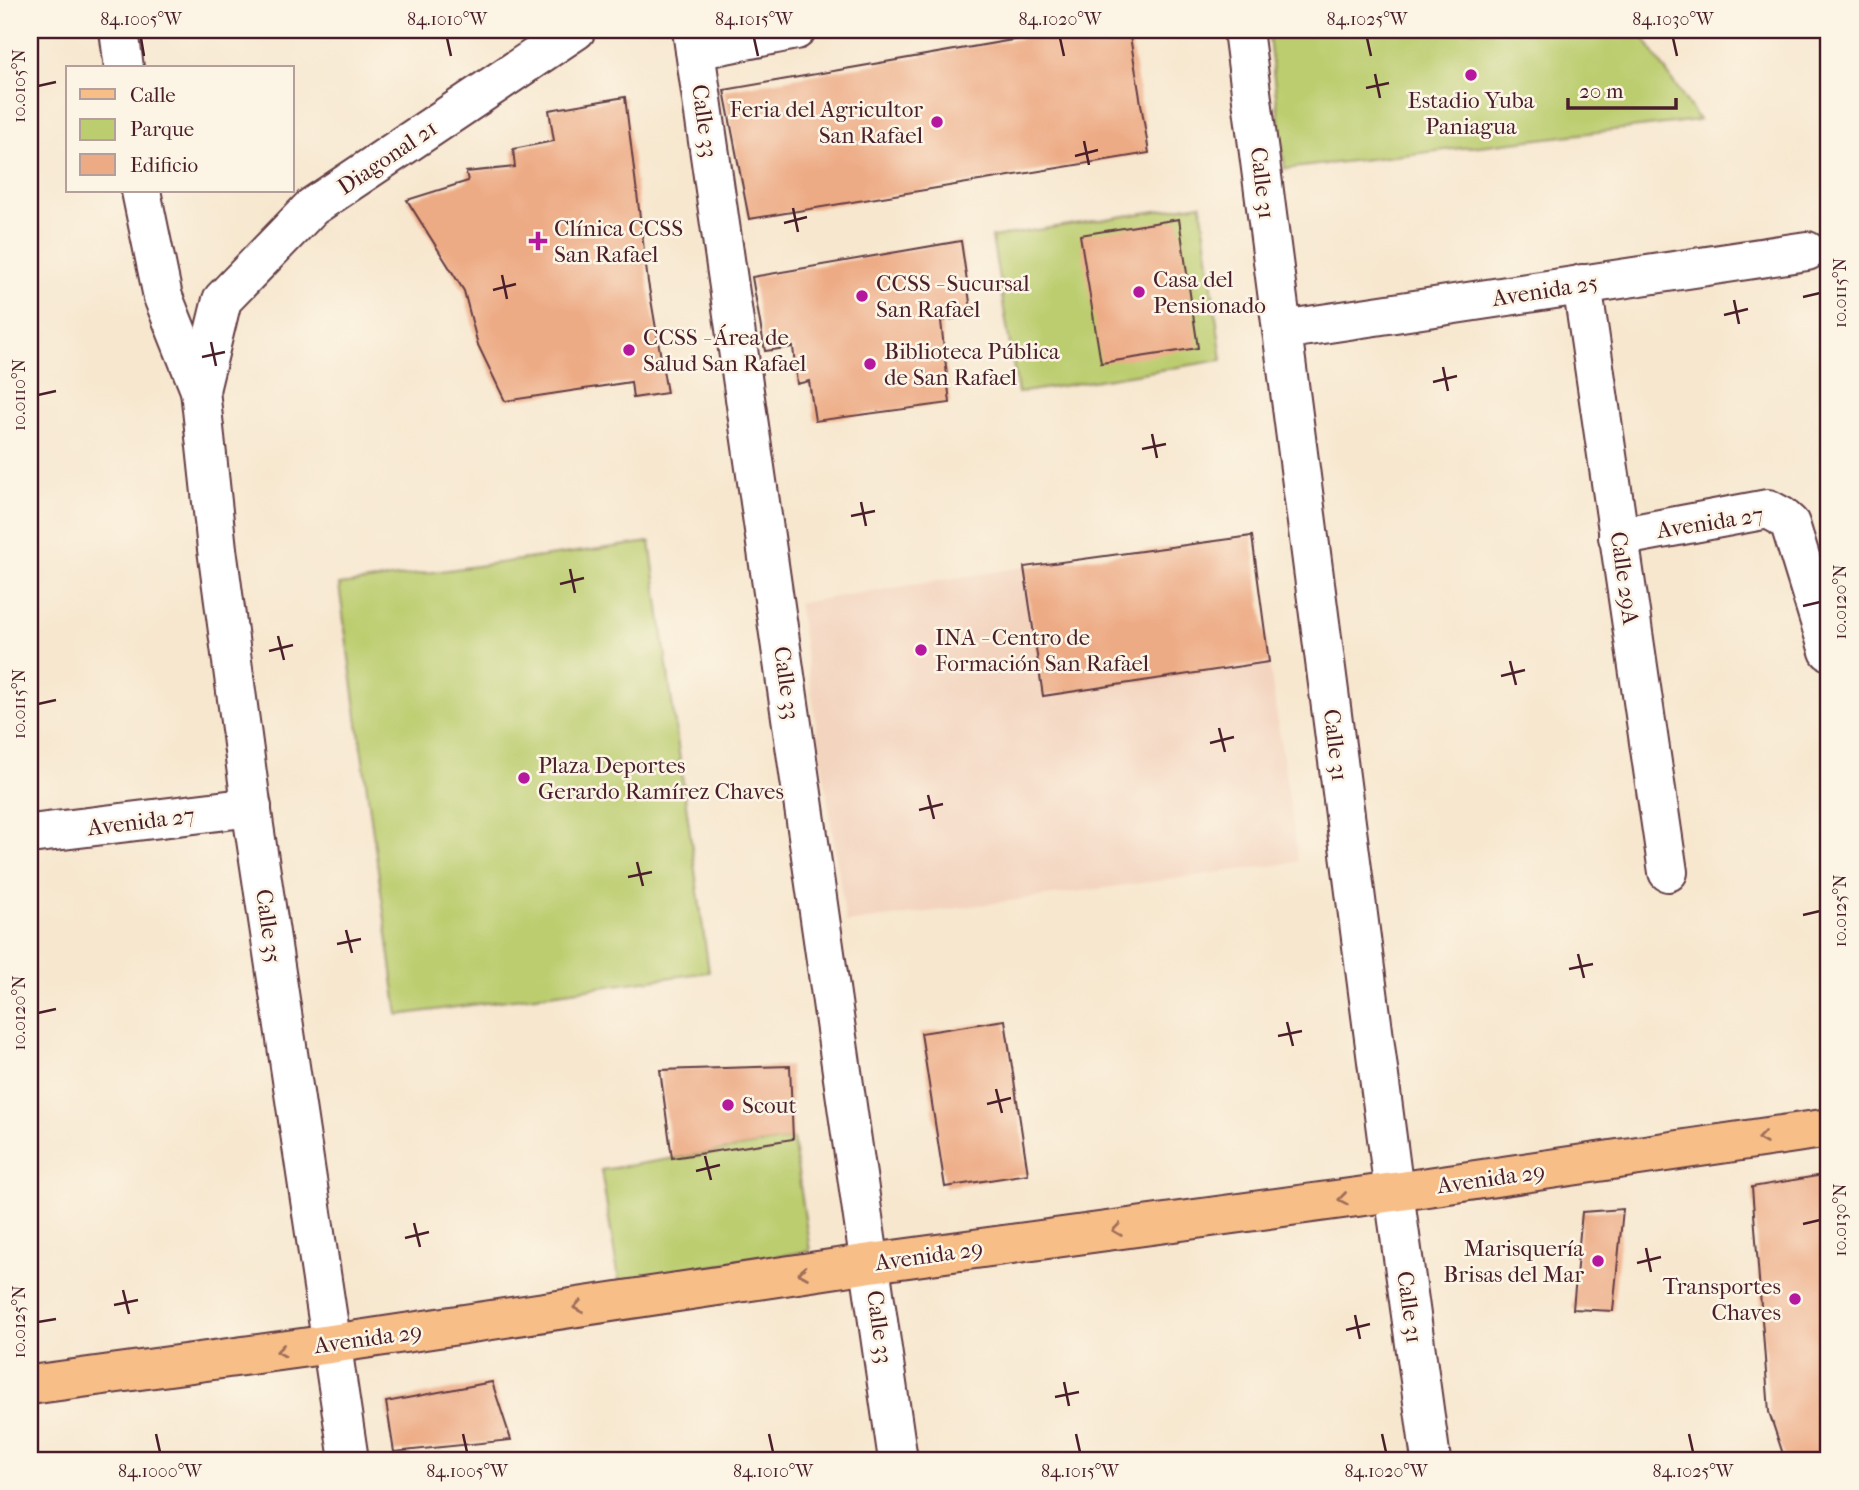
<svg xmlns="http://www.w3.org/2000/svg" width="1859" height="1490" font-family="'IM FELL French Canon',serif">
<style>
.built{fill:#f3d4bf}
.green{fill:#bccd70;stroke:#83764e;stroke-width:2}
.building{fill:#edab85}
.lines{fill:none;stroke-linecap:round;stroke-linejoin:round}
.minor-casing{stroke:#643d44;stroke-width:42}
.major-casing{stroke:#643d44;stroke-width:42}
.minor{stroke:#fff;stroke-width:38}
.major{stroke:#f7be88;stroke-width:38}
.oneway{stroke:#a06e5a}
.ticks{fill:none;stroke:#4a1f2b;stroke-width:2.5}
.poi-dot{fill:#b5179e;stroke:#fcf5e5;stroke-width:2.5}
.labels{text-anchor:middle;stroke-width:5;stroke-linejoin:round;paint-order:stroke}
.poi-label{font-size:23px;fill:#4a1f2b;stroke:#fcf5e5;text-anchor:start}
.street-label{font-size:23px;fill:#4a1f2b;stroke:#fcf5e5}
.neatline{fill:none;stroke:#4a1f2b;stroke-width:2.5}
.ticks-label{font-size:18px;text-anchor:middle;fill:#4a1f2b}
</style>
<rect width="100%" height="100%" fill="#fcf5e5"/>
<filter id="ink" filterUnits="userSpaceOnUse"><feTurbulence type="fractalNoise" baseFrequency=".0143" numOctaves="2"/><feDisplacementMap in="SourceGraphic" scale="14" xChannelSelector="R" yChannelSelector="G"/><feConvolveMatrix kernelMatrix="1 2 1 2 8 2 1 2 1" color-interpolation-filters="sRGB"/></filter>
<filter id="wash" filterUnits="userSpaceOnUse"><feTurbulence type="fractalNoise" baseFrequency=".00686" numOctaves="4" result="noise"/><feDisplacementMap in="SourceGraphic" scale="28" xChannelSelector="R" yChannelSelector="G"/><feGaussianBlur stdDeviation="1.57" result="paint"/><feColorMatrix in="noise" values="0 0 0 0 0 0 0 0 0 0 0 0 0 0 0 0 0 1.4 0 .05"/><feComposite in="paint" operator="in"/></filter>
<g filter="url(#wash)">
<rect width="100%" height="100%" fill="#f7e7cf"/>
<!-- built -->
<polygon class="built" points="1024,567 1043,696 1269,662 1298,862 846,923 798,603"/>
<!-- green -->
<g class="green">
<polygon points="1268,30 1638,30 1699,120 1285,169"/>
<polygon points="1201,204 1222,360 1018,393 992,237"/>
<polygon points="650,542 709,972 398,1015 339,585"/>
<polygon points="793,1139 810,1251 619,1281 601,1170"/>
</g>
<g id="blocks">
<!-- building -->
<g class="building">
<polygon points="1070,30 1129,30 1149,153 749,219 724,90"/>
<polygon points="625,97 648,282 667,393 633,398 631,382 505,401 478,345 464,291 407,200 468,181 466,172 515,167 513,149 554,141 549,110"/>
<polygon points="1179,219 1198,348 1101,363 1080,235"/>
<polygon points="961,241 972,316 941,321 950,403 815,421 809,381 797,384 793,347 765,351 752,277"/>
<polygon points="1252,536 1269,662 1043,696 1024,567"/>
<polygon points="1005,1020 1028,1174 945,1187 921,1033"/>
<polygon points="790,1066 793,1139 672,1158 660,1070"/>
<polygon points="1829,1174 1829,1460 1785,1460 1769,1412 1752,1187"/>
<polygon points="1623,1209 1613,1311 1573,1309 1582,1212"/>
<polygon points="492,1382 511,1440 394,1452 386,1402"/>
</g>
</g>
</g>
<g filter="url(#ink)">
<use href="#blocks" fill-opacity="0" stroke="#643d44" stroke-width="2"/>
<g class="lines">
<!-- minor casing -->
<g class="minor-casing">
<g id="minor">
<polyline points="119,30 124,68"/>
<polyline points="692,30 898,1460"/>
<polyline points="1243,30 1394,1192 1431,1460"/>
<polyline points="695,50 796,30"/>
<polyline points="141,191 163,297 200,390 217,549 254,826 349,1460"/>
<polyline points="1582,284 1668,872"/>
<polyline points="1282,330 1807,251"/>
<polyline points="200,390 222,300 312,207 576,30"/>
<polyline points="1618,537 1768,509 1781,516 1790,524 1829,651"/>
<polyline points="30,834 252,807"/>
</g>
</g>
<!-- major casing -->
<g class="major-casing">
<polyline id="major" points="30,1385 331,1344 871,1263 1394,1192 1829,1128"/>
</g>
<!-- minor -->
<use href="#minor" class="minor"/>
<!-- major -->
<use href="#major" class="major"/>
</g>
<!-- one-way arrows -->
<defs><path id="oneway-chevron" d="M-2-3.5L2.5 0L-2 3.5" fill="none" stroke-width="1.6" stroke-linecap="round" stroke-linejoin="round" transform="scale(1.75)"/></defs>
<g class="oneway">
<use href="#oneway-chevron" transform="translate(1762 1138) rotate(172)"/>
<use href="#oneway-chevron" transform="translate(1343 1199) rotate(172)"/>
<use href="#oneway-chevron" transform="translate(1117 1230) rotate(172)"/>
<use href="#oneway-chevron" transform="translate(803 1273) rotate(171)"/>
<use href="#oneway-chevron" transform="translate(578 1307) rotate(171)"/>
<use href="#oneway-chevron" transform="translate(281 1351) rotate(172)"/>
</g>
</g>
<!-- ticks -->
<path class="ticks" d="M141 38 144 56M447 38 451 56M754 38 758 56M1060 38 1064 56M1367 38 1371 56M1673 38 1677 56M1375 74 1380 98M38 86 56 82M1366 88 1389 83M1084 141 1089 165M1075 156 1098 150M793 208 798 232M784 223 807 217M502 275 507 299M493 290 516 284M1803 297 1820 293M1734 300 1739 324M1724 315 1748 309M211 342 216 366M202 357 225 352M1443 367 1448 391M1433 382 1457 376M38 395 56 391M1152 434 1157 458M1142 449 1166 444M861 502 866 526M851 516 875 511M570 569 575 593M560 584 584 578M1803 606 1820 602M278 636 284 660M269 651 293 645M1510 661 1516 685M1501 676 1525 670M38 704 56 700M1219 728 1225 752M1210 743 1234 737M928 795 934 819M919 810 943 804M637 862 643 886M628 877 652 872M1803 915 1820 911M346 930 352 953M337 944 361 939M1578 954 1584 978M1569 969 1593 964M38 1013 56 1009M1287 1022 1293 1046M1278 1036 1302 1031M996 1089 1002 1113M987 1104 1011 1098M705 1156 711 1180M696 1171 720 1165M414 1223 420 1247M1803 1224 1820 1220M405 1238 429 1232M1646 1248 1651 1272M1637 1263 1661 1257M123 1290 129 1314M114 1305 138 1300M1355 1315 1360 1339M38 1322 56 1319M1346 1330 1370 1324M1064 1382 1069 1406M1055 1397 1079 1392M156 1434 160 1452M463 1434 467 1452M769 1434 773 1452M1076 1434 1080 1452M1382 1434 1386 1452M1689 1434 1693 1452"/>
<!-- markers -->
<g class="poi-dot">
<circle cx="1471" cy="75" r="7"/>
<circle cx="937" cy="122" r="7"/>
<path d="M534.5 230.5h7v7h7v7h-7v7h-7v-7h-7v-7h7z"/>
<circle cx="1139" cy="292" r="7"/>
<circle cx="862" cy="296" r="7"/>
<circle cx="629" cy="350" r="7"/>
<circle cx="870" cy="364" r="7"/>
<circle cx="921" cy="650" r="7"/>
<circle cx="524" cy="778" r="7"/>
<circle cx="728" cy="1105" r="7"/>
<circle cx="1598" cy="1261" r="7"/>
<circle cx="1795" cy="1299" r="7"/>
</g>
<g class="labels">
<!-- poi labels -->
<g class="poi-label">
<text x="1471" y="108" text-anchor="middle">Estadio Yuba<tspan x="1471" dy="26">Paniagua</tspan></text>
<text x="923" y="117" text-anchor="end">Feria del Agricultor<tspan x="923" dy="26">San Rafael</tspan></text>
<text x="554" y="236">Clínica CCSS<tspan x="554" dy="26">San Rafael</tspan></text>
<text x="1153" y="287">Casa del<tspan x="1153" dy="26">Pensionado</tspan></text>
<text x="876" y="291">CCSS - Sucursal<tspan x="876" dy="26">San Rafael</tspan></text>
<text x="643" y="345">CCSS - Área de<tspan x="643" dy="26">Salud San Rafael</tspan></text>
<text x="884" y="359">Biblioteca Pública<tspan x="884" dy="26">de San Rafael</tspan></text>
<text x="935" y="645">INA - Centro de<tspan x="935" dy="26">Formación San Rafael</tspan></text>
<text x="538" y="773">Plaza Deportes<tspan x="538" dy="26">Gerardo Ramírez Chaves</tspan></text>
<text x="742" y="1113">Scout</text>
<text x="1584" y="1256" text-anchor="end">Marisquería<tspan x="1584" dy="26">Brisas del Mar</tspan></text>
<text x="1781" y="1294" text-anchor="end">Transportes<tspan x="1781" dy="26">Chaves</tspan></text>
</g>
<!-- street labels -->
<g class="street-label">
<text transform="translate(705 121) rotate(82)" y="8">Calle 33</text>
<text transform="translate(387 157) rotate(-34)" y="8">Diagonal 21</text>
<text transform="translate(1263 183) rotate(83)" y="8">Calle 31</text>
<text transform="translate(1545 290) rotate(-9)" y="8">Avenida 25</text>
<text transform="translate(1710 522) rotate(-9)" y="8">Avenida 27</text>
<text transform="translate(1625 578) rotate(82)" y="8">Calle 29A</text>
<text transform="translate(787 683) rotate(82)" y="8">Calle 33</text>
<text transform="translate(1336 745) rotate(83)" y="8">Calle 31</text>
<text transform="translate(141 821) rotate(-7)" y="8">Avenida 27</text>
<text transform="translate(269 926) rotate(82)" y="8">Calle 35</text>
<text transform="translate(1491 1178) rotate(-8)" y="8">Avenida 29</text>
<text transform="translate(929 1255) rotate(-8)" y="8">Avenida 29</text>
<text transform="translate(1410 1307) rotate(82)" y="8">Calle 31</text>
<text transform="translate(880 1327) rotate(82)" y="8">Calle 33</text>
<text transform="translate(368 1338) rotate(-8)" y="8">Avenida 29</text>
</g>
</g>
<!-- margin -->
<rect width="1859" height="1490" fill="none" stroke="#fcf5e5" stroke-width="77"/>
<!-- legend -->
<rect x="66" y="66" width="228" height="126" fill="#fcf5e5" stroke="#b59f9b" stroke-width="2"/>
<rect x="80" y="89" width="35" height="10" fill="#f7be88" stroke="#b59f9b" stroke-width="2"/>
<text x="130" y="102" font-size="21" fill="#4a1f2b">Calle</text>
<rect x="80" y="119" width="35" height="21" fill="#bccd70" stroke="#b59f9b" stroke-width="2"/>
<text x="130" y="136" font-size="21" fill="#4a1f2b">Parque</text>
<rect x="80" y="154" width="35" height="21" fill="#edab85" stroke="#b59f9b" stroke-width="2"/>
<text x="130" y="172" font-size="21" fill="#4a1f2b">Edificio</text>
<!-- scale -->
<path d="M1568 98v10h108v-10" fill="none" stroke="#4a1f2b" stroke-width="3.5"/>
<text x="1579" y="98" font-size="21" fill="#4a1f2b" stroke="#fcf5e5" stroke-width="5" paint-order="stroke">20 m</text>
<rect x="38" y="38" width="1782" height="1414" class="neatline"/>
<g class="ticks-label">
<text x="141" y="25">84.1005°W</text>
<text x="447" y="25">84.1010°W</text>
<text x="754" y="25">84.1015°W</text>
<text x="1060" y="25">84.1020°W</text>
<text x="1367" y="25">84.1025°W</text>
<text x="1673" y="25">84.1030°W</text>
<text transform="translate(19 86) rotate(-90)" y="6">10.0105°N</text>
<text transform="translate(1840 293) rotate(-90)" y="6">10.0115°N</text>
<text transform="translate(19 395) rotate(-90)" y="6">10.0110°N</text>
<text transform="translate(1840 602) rotate(-90)" y="6">10.0120°N</text>
<text transform="translate(19 704) rotate(-90)" y="6">10.0115°N</text>
<text transform="translate(1840 911) rotate(-90)" y="6">10.0125°N</text>
<text transform="translate(19 1013) rotate(-90)" y="6">10.0120°N</text>
<text transform="translate(1840 1220) rotate(-90)" y="6">10.0130°N</text>
<text transform="translate(19 1322) rotate(-90)" y="6">10.0125°N</text>
<text x="160" y="1477">84.1000°W</text>
<text x="467" y="1477">84.1005°W</text>
<text x="773" y="1477">84.1010°W</text>
<text x="1080" y="1477">84.1015°W</text>
<text x="1386" y="1477">84.1020°W</text>
<text x="1693" y="1477">84.1025°W</text>
</g>
</svg>
